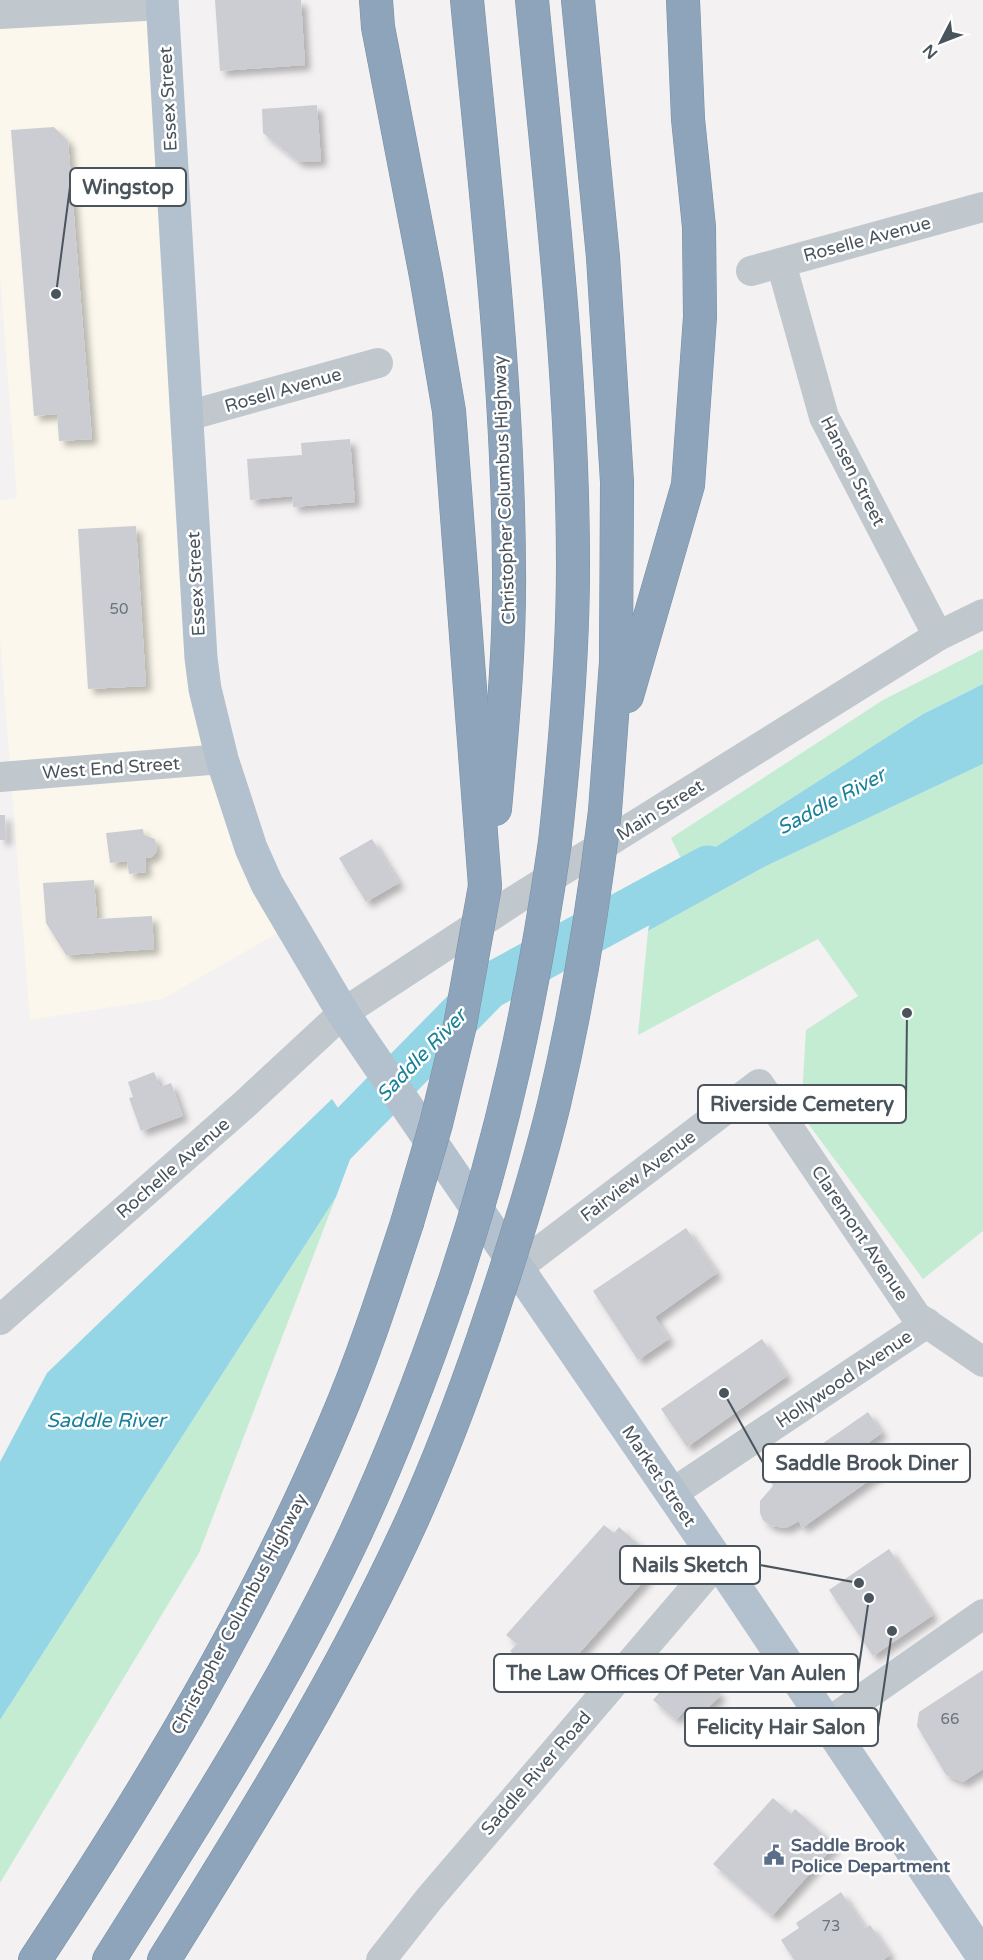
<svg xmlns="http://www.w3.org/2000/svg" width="983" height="1960" font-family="'Varela Round',sans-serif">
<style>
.commercial{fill:#fbf7ec}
.green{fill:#c4ecd3}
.water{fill:#94d6e5}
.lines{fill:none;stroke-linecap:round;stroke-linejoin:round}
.river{stroke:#94d6e5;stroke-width:45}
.building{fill:#cbcdd3;filter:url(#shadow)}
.highway-casing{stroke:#788fa6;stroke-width:34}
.minor{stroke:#c0c8ce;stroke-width:30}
.major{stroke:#b3c0cd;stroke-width:33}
.highway{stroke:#8da4bb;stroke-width:33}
.highway-bridge-casing{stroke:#788fa6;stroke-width:34;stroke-linecap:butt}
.highway-bridge{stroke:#8da4bb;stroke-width:33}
.labels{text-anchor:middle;stroke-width:5;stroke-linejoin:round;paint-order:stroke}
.number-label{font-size:15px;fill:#6a727a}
.street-label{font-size:18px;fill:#4a545d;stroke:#fff}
.service-label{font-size:18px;font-weight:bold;fill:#4e5e75;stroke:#fff;text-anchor:start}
.water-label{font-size:20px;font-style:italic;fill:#19809a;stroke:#fff}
.leader{fill:none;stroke:#4a545d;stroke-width:2}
.callout-dot{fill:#4a545d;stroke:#fff;stroke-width:2}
.callout{fill:#fff;stroke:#4a545d;stroke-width:2}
.callout-label{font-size:20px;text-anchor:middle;font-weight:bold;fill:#4a545d}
</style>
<defs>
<filter id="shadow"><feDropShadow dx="5.5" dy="5.5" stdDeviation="3" flood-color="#0004"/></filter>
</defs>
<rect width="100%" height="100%" fill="#f3f1f1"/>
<!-- commercial -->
<polygon class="commercial" points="0,0 162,0 201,658 290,926 162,999 30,1020 0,638 0,501 17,498 0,273"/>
<!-- green -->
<g class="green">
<polygon points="983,649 983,684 923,714 685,867 671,838 883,700"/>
<polygon points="983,764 983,1231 923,1279 801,1114 806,1030 858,996 818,939 638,1035 648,931 766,866"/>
<polygon points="336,1197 199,1553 0,1883 0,1720"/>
</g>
<!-- water -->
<g class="water">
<polygon points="983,684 983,764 766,866 648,931 658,884 923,714"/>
<polygon points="332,1099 358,1138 336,1197 0,1720 0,1462 47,1373"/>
</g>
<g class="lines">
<!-- river -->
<polyline class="river" points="308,1170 488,987 708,868"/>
</g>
<!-- building -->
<g class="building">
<polygon points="215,0 301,0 305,65 220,71"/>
<polygon points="317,105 321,161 299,162 263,133 262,109"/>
<polygon points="54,127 68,141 92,439 59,441 57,414 34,416 11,130"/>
<polygon points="350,439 355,502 293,507 292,496 250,500 247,459 302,455 301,443"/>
<polygon points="136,526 146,686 88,689 78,529"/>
<polygon points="0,815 5,815 6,840 0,840"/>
<polygon points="143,829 144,835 155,839 157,851 152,857 145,858 146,872 129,874 127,861 110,863 106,833"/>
<polygon points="372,839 399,883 366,902 339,858"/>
<polygon points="94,880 97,919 152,916 154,949 66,955 46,923 43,883"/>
<polygon points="154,1072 160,1087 171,1083 183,1116 141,1131 129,1098 133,1097 128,1082"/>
<polygon points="686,1228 717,1273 655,1317 669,1339 638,1360 593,1291"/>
<polygon points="762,1339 787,1376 687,1447 661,1409"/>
<polygon points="868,1412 882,1433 869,1442 888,1467 802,1528 799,1521 786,1528 771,1526 763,1520 760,1513 760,1501 773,1486 770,1480"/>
<polygon points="604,1525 614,1533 619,1527 638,1544 629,1553 651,1573 556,1679 543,1667 536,1675 510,1651 517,1644 506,1635"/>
<polygon points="889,1549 933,1615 873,1656 829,1590"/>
<polygon points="685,1662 721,1695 702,1713 696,1709 690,1716 684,1711 676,1720 653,1700"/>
<polygon points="983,1670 983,1769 963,1782 946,1775 917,1726 919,1712"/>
<polygon points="773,1798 791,1814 795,1809 835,1845 772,1916 713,1864"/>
<polygon points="841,1892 865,1928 870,1925 890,1955 884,1959 885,1960 794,1960 781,1940 799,1928 796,1923"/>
</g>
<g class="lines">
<!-- highway casing -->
<g class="highway-casing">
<g id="highway">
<polyline points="376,0 378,27 426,276 449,411 485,886"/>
<path d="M467 0C485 189 508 379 509 569 510 649 502 729 495 809"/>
<path d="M532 0C550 188 573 377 573 566 573 659 565 750 555 842"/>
<polyline points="578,0 603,257 617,482 616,662 605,811"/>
<polyline points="627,696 688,485 700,317 699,227 688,119 683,0"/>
<path d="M35 1960C148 1789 255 1612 335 1423 363 1358 385 1290 407 1223"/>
<path d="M109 1960C194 1825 280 1691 349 1547 389 1463 422 1377 452 1289"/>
<path d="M164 1960C254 1816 343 1672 413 1518 440 1458 463 1397 484 1336"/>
</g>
</g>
<!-- minor -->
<g class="minor">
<polyline points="0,14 162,5"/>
<polyline points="781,263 824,417 938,636"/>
<polyline points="751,271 983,207"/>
<polyline points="187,416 378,363"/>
<polyline points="0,777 222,759"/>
<polyline points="517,1268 759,1084 916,1316 983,1362"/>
<polyline points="0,1320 246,1103 343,1013 520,897 938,636 983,614"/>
<polyline points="671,1494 927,1323"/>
<polyline points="826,1724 983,1614"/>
<polyline points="381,1960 429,1899 717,1562"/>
</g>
<!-- major -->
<polyline class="major" points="162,0 201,658 205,689 222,759 251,848 267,884 343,1013 737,1589 983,1957"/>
<!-- highway -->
<use href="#highway" class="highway"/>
<!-- highway-bridge casing -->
<g class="highway-bridge-casing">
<g id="highway-bridge">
<polyline points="407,1223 436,1124 460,1025 485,886"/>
<path d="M452 1289C502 1141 533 996 555 842"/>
<path d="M484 1336C510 1259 535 1182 554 1104 577 1007 593 910 605 811"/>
</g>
</g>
<!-- highway-bridge -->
<use href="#highway-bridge" class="highway-bridge"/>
</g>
<!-- icons -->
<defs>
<g id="civic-bare" transform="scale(1.62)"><path d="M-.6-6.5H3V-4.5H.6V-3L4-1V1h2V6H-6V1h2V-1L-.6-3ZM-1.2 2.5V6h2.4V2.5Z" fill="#5c6f8a" stroke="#fff" stroke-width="2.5" paint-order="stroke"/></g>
</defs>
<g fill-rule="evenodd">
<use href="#civic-bare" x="774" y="1855"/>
</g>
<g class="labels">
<!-- number labels -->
<g class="number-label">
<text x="119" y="614">50</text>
<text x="950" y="1724">66</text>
<text x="831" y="1931">73</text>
</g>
<!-- street labels -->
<g class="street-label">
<text transform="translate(168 99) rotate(-93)" y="6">Essex Street</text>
<text transform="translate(867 239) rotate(-15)" y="6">Roselle Avenue</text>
<text transform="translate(283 390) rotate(-16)" y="6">Rosell Avenue</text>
<text transform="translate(853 471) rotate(63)" y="6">Hansen Street</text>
<text transform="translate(504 490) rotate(-92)" y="6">Christopher Columbus Highway</text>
<text transform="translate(196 584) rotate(-93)" y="6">Essex Street</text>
<text transform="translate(111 768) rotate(-4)" y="6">West End Street</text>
<text transform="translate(660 810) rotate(-32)" y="6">Main Street</text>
<text transform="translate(173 1168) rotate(-41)" y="6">Rochelle Avenue</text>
<text transform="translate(638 1176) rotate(-37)" y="6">Fairview Avenue</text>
<text transform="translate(860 1233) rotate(56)" y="6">Claremont Avenue</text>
<text transform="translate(844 1379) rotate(-34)" y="6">Hollywood Avenue</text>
<text transform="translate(659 1476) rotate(56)" y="6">Market Street</text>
<text transform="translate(239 1614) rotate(-62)" y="6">Christopher Columbus Highway</text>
<text transform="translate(536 1773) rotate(-49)" y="6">Saddle River Road</text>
</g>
<!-- service labels -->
<g class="service-label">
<text x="791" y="1851">Saddle Brook<tspan x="791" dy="21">Police Department</tspan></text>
</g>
<!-- water labels -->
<g class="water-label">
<text transform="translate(831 801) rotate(-28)" y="7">Saddle River</text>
<text transform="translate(421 1055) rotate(-46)" y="7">Saddle River</text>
<text x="106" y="1427">Saddle River</text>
</g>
</g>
<!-- callouts -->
<path class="leader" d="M56 294L70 187M907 1013L906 1104M724 1393L763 1463M859 1583L760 1565M869 1598L858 1673M892 1631L878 1727"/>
<g class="callout-dot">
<circle cx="56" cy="294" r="6"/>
<circle cx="907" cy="1013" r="6"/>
<circle cx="724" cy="1393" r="6"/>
<circle cx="859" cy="1583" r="6"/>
<circle cx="869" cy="1598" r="6"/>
<circle cx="892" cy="1631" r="6"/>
</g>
<g class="callout">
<rect x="70" y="168" width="116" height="38" rx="6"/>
<rect x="698" y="1085" width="208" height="38" rx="6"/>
<rect x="763" y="1444" width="207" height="38" rx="6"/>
<rect x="620" y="1546" width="140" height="38" rx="6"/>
<rect x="494" y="1654" width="364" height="38" rx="6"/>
<rect x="685" y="1708" width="193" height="38" rx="6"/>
</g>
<g class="callout-label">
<text x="128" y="194">Wingstop</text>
<text x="802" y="1111">Riverside Cemetery</text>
<text x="867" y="1470">Saddle Brook Diner</text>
<text x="690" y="1572">Nails Sketch</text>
<text x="676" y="1680">The Law Offices Of Peter Van Aulen</text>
<text x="781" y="1734">Felicity Hair Salon</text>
</g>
<!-- north arrow -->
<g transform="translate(941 42) rotate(228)" stroke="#ffffff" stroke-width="4.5" paint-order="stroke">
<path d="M0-4.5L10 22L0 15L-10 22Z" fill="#4a545d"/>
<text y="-9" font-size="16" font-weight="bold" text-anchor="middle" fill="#4a545d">N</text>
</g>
</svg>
